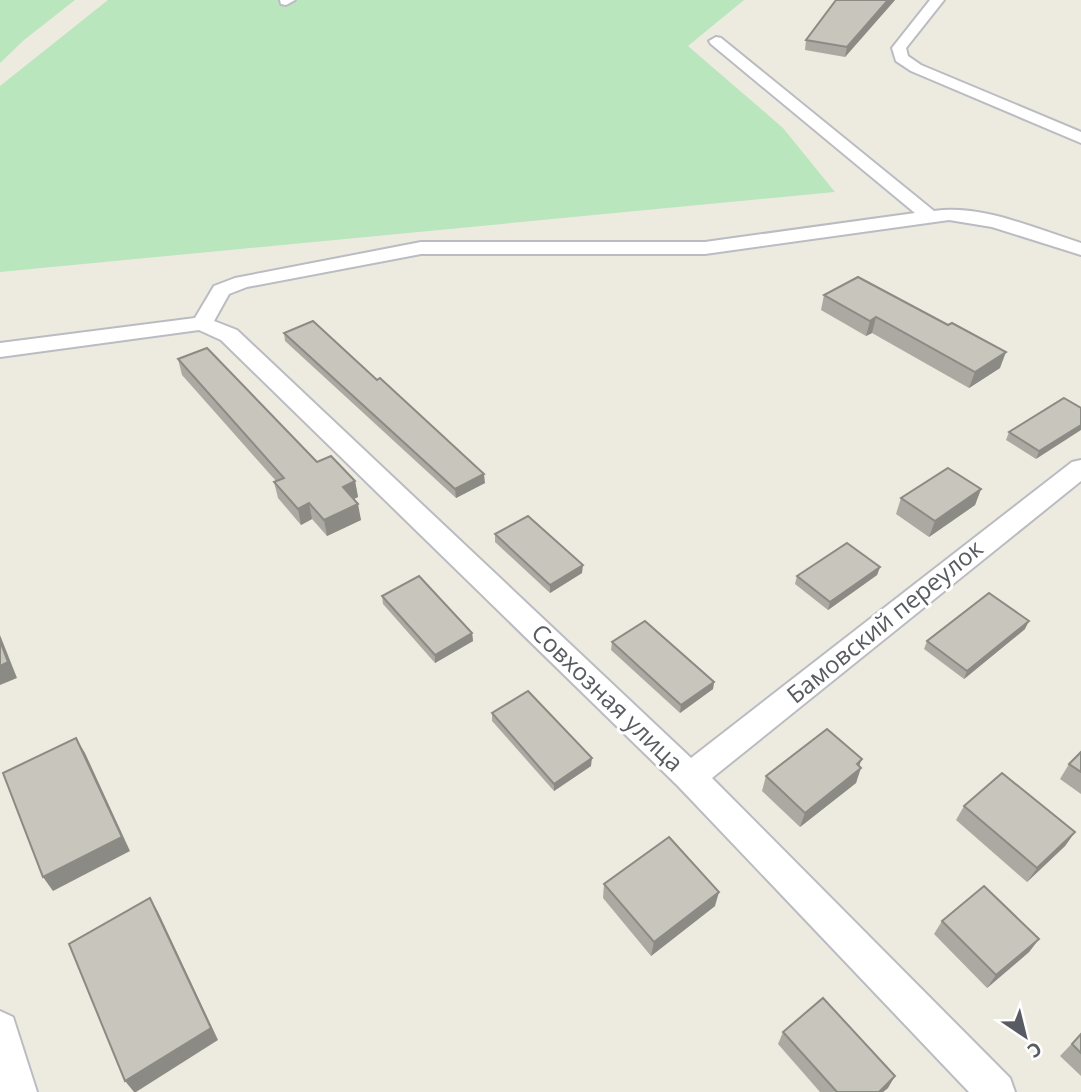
<svg xmlns="http://www.w3.org/2000/svg" width="1081" height="1092" font-family="'Open Sans',sans-serif">
<style>
.green{fill:#bae6be}
.lines{fill:none;stroke-linecap:round;stroke-linejoin:round}
.street-casing{stroke:#babcc2;stroke-width:4}
.street{fill:#fff;fill-rule:evenodd}
.wall{fill:#aca9a3}
.shaded-wall{fill:#8c8a84}
.building{fill:#c8c5bd;stroke:#8c8a84;stroke-width:2}
.labels{text-anchor:middle;stroke-width:6;stroke-linejoin:round;paint-order:stroke}
.street-label{font-size:24px;fill:#585c62;stroke:#fff}
</style>
<rect width="100%" height="100%" fill="#edebdf"/>
<!-- green -->
<g class="green">
<polygon points="0,0 75,0 24,40 0,63"/>
<polygon points="108,0 744,0 688,46 783,128 835,192 0,272 0,86"/>
</g>
<g class="lines">
<!-- street casing -->
<g class="street-casing">
<g id="street">
<polygon points="280,0 295,0 286,5 281,4"/>
<polygon points="930,0 944,0 906,48 908,56 921,65 1081,132 1081,143 911,71 896,61 892,48"/>
<path d="M716 37 721 38 934 211C982 204 1036 229 1081 243V255L992 227 949 220 705 254H421L247 287 229 294 214 321 237 330 691 758 1072 462 1081 460V481L712 778 1010 1078 1015 1092H969L678 786 221 340 199 330 0 357V343L195 318 214 286 235 278 421 242H705L915 213 711 44 709 41Z"/>
<polygon points="0,1011 13,1017 37,1092 0,1092"/>
</g>
</g>
<!-- street -->
<use href="#street" class="street"/>
</g>
<!-- wall -->
<g class="wall">
<polygon points="836,0 895,0 845,57 805,50 806,40"/>
<polygon points="824,295 948,325 1000,368 969,388 872,333 866,336 821,310"/>
<polygon points="284,333 485,483 456,498 285,341"/>
<polygon points="178,359 317,462 355,481 358,497 354,499 361,520 327,536 312,519 301,525 278,498 274,482 276,481 182,375"/>
<polygon points="1064,398 1036,459 1006,440 1009,432"/>
<polygon points="981,489 975,505 929,537 896,514 901,498"/>
<polygon points="495,534 582,573 550,593 495,542"/>
<polygon points="880,567 877,575 828,610 795,584 797,576"/>
<polygon points="382,596 472,633 473,641 435,663 383,604"/>
<polygon points="1025,629 964,679 924,649 927,641"/>
<polygon points="612,642 714,682 713,689 680,713 611,650"/>
<polygon points="492,713 591,766 554,791 492,721"/>
<polygon points="1081,752 1081,794 1060,779 1069,764"/>
<polygon points="859,766 856,783 800,827 762,791 766,776"/>
<polygon points="964,806 1075,832 1065,846 1027,882 956,820"/>
<polygon points="604,884 715,906 651,956 603,898"/>
<polygon points="942,921 1039,939 1029,952 987,988 934,934"/>
<polygon points="783,1032 888,1088 883,1092 820,1092 778,1044"/>
<polygon points="1081,1034 1081,1076 1060,1056"/>
</g>
<!-- shaded-wall -->
<g class="shaded-wall">
<polygon points="888,0 895,0 845,57 847,47"/>
<polygon points="876,317 872,333 866,336 870,321"/>
<polygon points="1006,352 1000,368 969,388 975,372"/>
<polygon points="1081,425 1081,430 1036,459 1039,451"/>
<polygon points="484,474 485,483 456,498 455,489"/>
<polygon points="355,481 358,497 345,503 343,487"/>
<polygon points="981,489 975,505 929,537 935,521"/>
<polygon points="309,503 312,519 301,525 298,509"/>
<polygon points="358,504 361,520 327,536 324,520"/>
<polygon points="583,565 582,573 550,593 550,585"/>
<polygon points="880,567 877,575 828,610 830,602"/>
<polygon points="1029,621 1025,629 964,679 967,671"/>
<polygon points="472,633 473,641 435,663 435,655"/>
<polygon points="0,635 17,678 0,685"/>
<polygon points="714,682 713,689 680,713 681,705"/>
<polygon points="76,738 85,753 130,851 53,891 43,877"/>
<polygon points="592,758 591,766 554,791 554,784"/>
<polygon points="862,759 857,771 861,768 856,783 800,827 805,813"/>
<polygon points="1075,832 1065,846 1027,882 1037,868"/>
<polygon points="719,892 715,906 651,956 654,942"/>
<polygon points="150,898 158,912 218,1040 136,1092 134,1092 125,1081"/>
<polygon points="1039,939 1029,952 987,988 996,975"/>
<polygon points="895,1076 888,1088 883,1092 879,1092"/>
</g>
<!-- building -->
<g class="building">
<polygon points="836,0 888,0 847,47 806,40"/>
<polygon points="858,277 948,325 952,323 1006,352 975,372 876,317 870,321 824,295"/>
<polygon points="313,321 377,380 380,378 484,474 455,489 284,333"/>
<polygon points="207,348 317,462 331,456 355,481 343,487 358,504 324,520 309,503 298,509 274,482 284,478 178,359"/>
<polygon points="1064,398 1081,408 1081,425 1039,451 1009,432"/>
<polygon points="948,468 981,489 935,521 901,498"/>
<polygon points="528,516 583,565 550,585 495,534"/>
<polygon points="847,543 880,567 830,602 797,576"/>
<polygon points="419,576 472,633 435,655 382,596"/>
<polygon points="989,593 1029,621 967,671 927,641"/>
<polygon points="645,621 714,682 681,705 612,642"/>
<polygon points="0,641 8,662 0,666"/>
<polygon points="528,691 592,758 554,784 492,713"/>
<polygon points="827,729 862,759 857,764 861,768 805,813 766,776"/>
<polygon points="76,738 122,837 43,877 3,773"/>
<polygon points="1081,752 1081,772 1069,764"/>
<polygon points="1002,773 1075,832 1037,868 964,806"/>
<polygon points="669,837 719,892 654,942 604,884"/>
<polygon points="984,886 1039,939 996,975 942,921"/>
<polygon points="150,898 211,1028 125,1081 69,944"/>
<polygon points="823,998 895,1076 879,1092 837,1092 783,1032"/>
<polygon points="1081,1034 1081,1053 1072,1044"/>
</g>
<g class="labels">
<!-- street labels -->
<g class="street-label">
<text transform="translate(885 622) rotate(-39)" y="8">Бамовский переулок</text>
<text transform="translate(607 698) rotate(44)" y="8">Совхозная улица</text>
</g>
</g>
<!-- north arrow -->
<g transform="translate(1025 1036) rotate(145)" stroke="#ffffff" stroke-width="5" paint-order="stroke">
<path d="M0-5L12 26L0 18L-12 26Z" fill="#585c62"/>
<text y="-10" font-size="19" font-weight="bold" text-anchor="middle" fill="#585c62">С</text>
</g>
</svg>
